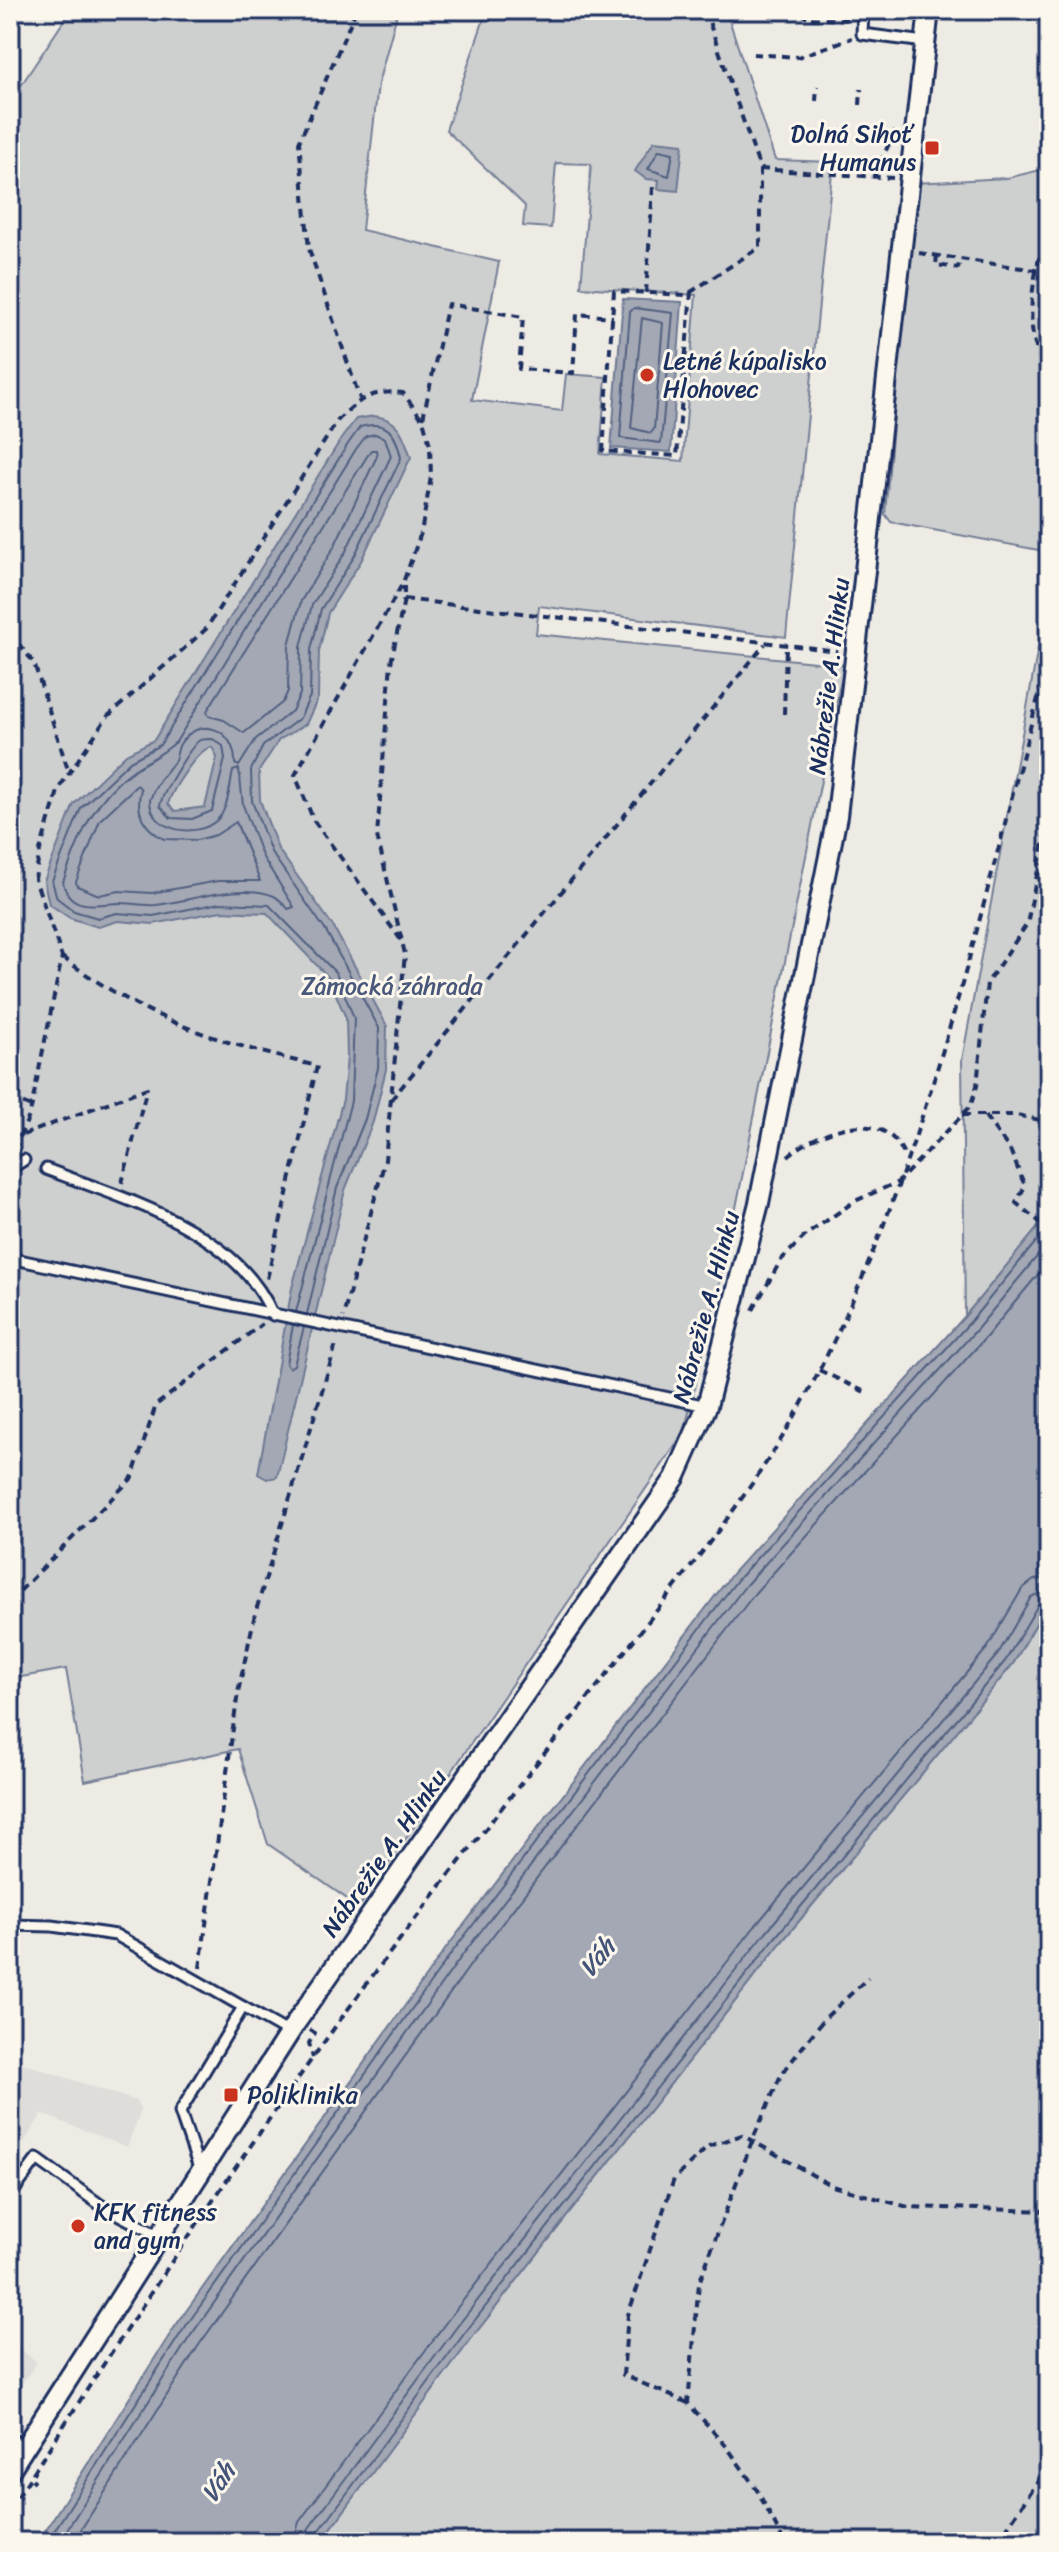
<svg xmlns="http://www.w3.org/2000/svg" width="1059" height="2552" font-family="Sriracha,sans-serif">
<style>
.built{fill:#deddda}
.green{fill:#cecfcf;stroke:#747f96;stroke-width:2}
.water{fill:#a3a8b4;stroke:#6d7892;stroke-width:2;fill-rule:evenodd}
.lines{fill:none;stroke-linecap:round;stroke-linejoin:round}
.shore{stroke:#515f80;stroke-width:2}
.lane-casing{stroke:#1b2f5e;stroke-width:15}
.street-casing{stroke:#1b2f5e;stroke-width:24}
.path{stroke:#1b2f5e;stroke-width:4;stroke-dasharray:8 6;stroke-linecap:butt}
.lane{stroke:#fbf7ec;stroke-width:9}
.street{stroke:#fbf7ec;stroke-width:18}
.poi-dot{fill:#c8321e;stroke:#fbf7ec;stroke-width:3}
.labels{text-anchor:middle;stroke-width:6;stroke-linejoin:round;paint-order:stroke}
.poi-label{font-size:24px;fill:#1b2f5e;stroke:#fbf7ec;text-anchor:start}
.street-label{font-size:24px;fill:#1b2f5e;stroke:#fbf7ec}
.park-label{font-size:24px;fill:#48577a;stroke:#fbf7ec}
.water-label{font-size:26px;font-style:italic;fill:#445378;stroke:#fbf7ec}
</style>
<rect width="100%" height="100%" fill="#eeebe4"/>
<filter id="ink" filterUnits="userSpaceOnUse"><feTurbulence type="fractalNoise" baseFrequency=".0125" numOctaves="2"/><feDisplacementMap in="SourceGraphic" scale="16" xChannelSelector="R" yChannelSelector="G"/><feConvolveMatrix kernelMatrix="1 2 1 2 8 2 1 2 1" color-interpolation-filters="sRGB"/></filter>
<g filter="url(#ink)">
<!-- built -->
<g class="built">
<polygon points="10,2059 136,2101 141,2110 127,2147 42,2114 10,2165"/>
<polygon points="10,2342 37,2362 10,2401"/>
</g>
<!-- green -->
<g class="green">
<polygon points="71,10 398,10 378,84 362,230 499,262 472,400 562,411 566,374 606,377 600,454 683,461 696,295 581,287 591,164 556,163 551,228 523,226 525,206 446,130 487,10 726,10 775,160 833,162 786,637 539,606 536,634 844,665 728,1248 684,1433 359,1907 268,1844 238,1749 85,1781 66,1669 10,1679 10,102"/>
<polygon points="1049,168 1049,552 891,522 885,514 915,183 1007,178"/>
<polygon points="1049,588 1049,1214 965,1316 962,1060"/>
<polygon points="1049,1601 1049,2542 321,2542 471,2339 780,1944 1013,1664"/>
</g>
<!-- water -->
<g class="water">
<polygon points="654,141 683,144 678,191 658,189 659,180 646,179 635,171"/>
<polygon points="623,299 682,302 671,452 611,448"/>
<path d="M374 416C400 419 403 435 411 457L361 561 328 613 319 651 318 698 306 724 279 740 259 771 260 800 278 849 333 926 387 1026 386 1069 373 1122 345 1190 277 1477 267 1479 258 1474 292 1288 343 1099 347 1057 346 1018 329 978 267 913 221 911 153 924 118 921 98 927 70 918 49 904 44 881 74 804 126 754 154 740 341 439 356 419ZM212 747 217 757 205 807 175 811 168 804C172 790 198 748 212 747Z"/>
<polygon points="1049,1214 1049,1601 1013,1664 780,1944 471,2339 321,2542 38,2542 174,2328 447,1947 732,1574 965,1316"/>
</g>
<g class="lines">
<!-- shore -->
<g class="shore">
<polygon points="659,150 673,153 669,176 648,169"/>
<polygon points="634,308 673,313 661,443 620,438 630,312"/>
<polygon points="642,318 663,323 654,429 651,433 631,428"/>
<path d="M375 434 385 438 391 456 345 553 312 605 301 647 300 694 292 711 256 739 239 766 235 764C236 729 200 714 180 744 177 749 177 757 174 762 164 775 155 784 150 800 150 832 197 839 217 820 228 810 230 785 233 771L239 769 243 805 262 856 294 907 288 909C284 904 280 899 274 896 242 882 190 901 156 905 144 906 131 903 119 903 97 904 69 912 63 882 80 836 93 798 135 769 152 758 160 756 176 742L356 449 366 436Z"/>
<polygon points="371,450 376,450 377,456 334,547 301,601 289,645 288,691 283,702 244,733 224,720 209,716 207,711"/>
<path d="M213 739 223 746 225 759 212 811 192 819 171 818 160 806C161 795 191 745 200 740 204 739 210 739 213 739Z"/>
<path d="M137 785 141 789C135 811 143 828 164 839L197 840 216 835 236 822 260 881H218L152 893 119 891 99 895 77 886 76 882 100 820Z"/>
<path d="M296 1312 351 1101 354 1018 336 973 269 905 220 903 153 916 117 913 98 918 74 911 57 898 52 881 81 808 130 761 160 745 348 444 360 427C387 420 396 432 401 458L354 557 321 609 311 650 310 696 300 718 263 746 251 770 252 801 271 852 326 931 379 1028 378 1068 365 1119 337 1188 307 1314"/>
<polyline points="293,1325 286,1364 289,1368 294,1365 304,1327"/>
<polyline points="47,2542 181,2333 453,1951 738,1579 971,1321 1049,1226"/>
<polyline points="59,2542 189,2338 461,1957 746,1585 978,1328 1049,1242"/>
<polyline points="73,2542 199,2345 471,1964 755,1593 987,1336 1049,1261"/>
<polyline points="293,2542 299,2522 447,2321 756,1925 988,1647 1022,1589 1034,1580 1049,1577"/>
<polyline points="305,2542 309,2528 456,2328 766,1932 998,1654 1031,1597 1049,1589"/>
<polyline points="316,2542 317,2534 464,2334 774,1939 1006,1660 1039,1603 1049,1599"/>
</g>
<!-- lane casing -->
<g class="lane-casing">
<g id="lane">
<polyline points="863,10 862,34 925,42"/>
<polyline points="10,1169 24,1160"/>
<path d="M46 1169C127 1200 236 1229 273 1315"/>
<polyline points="10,1258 707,1406"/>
<polyline points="10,1925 52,1926 116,1935 289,2033"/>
<polyline points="200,2171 180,2112 243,2007"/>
<polyline points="10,2196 37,2159 102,2206 158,2235"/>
<polyline points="10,2437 23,2450"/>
</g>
</g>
<!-- street casing -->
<g class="street-casing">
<polyline id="street" points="10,2470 297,2021 675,1478 707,1406 759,1203 837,816 929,10"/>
</g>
<!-- path -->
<g class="path">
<polyline points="356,10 299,142 309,249 360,399"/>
<polyline points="806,10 805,18 850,20"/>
<polyline points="753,54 798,57 852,38"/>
<polyline points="816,101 817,86"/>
<polyline points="860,105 861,89"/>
<polyline points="760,169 893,178"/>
<polyline points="874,176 895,131"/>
<path d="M1049 231C1035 261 1026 312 1035 344 1038 353 1045 363 1049 372"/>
<polyline points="919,253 1049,272"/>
<polyline points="937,255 936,265 958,268 960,259"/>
<polyline points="691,292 677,456 603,451 614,291 686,295 694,290 760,247 760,169 705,10"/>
<polyline points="646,293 653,187"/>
<polyline points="1039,356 1049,393"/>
<polyline points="423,418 448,304 523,317 519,369 573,373 577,314 613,317"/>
<polyline points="404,599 838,651"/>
<polyline points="10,633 34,663 69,773"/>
<polyline points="784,714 786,646"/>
<polyline points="401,940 314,821 295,775 404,581"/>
<path d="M62 957C146 1020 217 1042 317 1066L267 1279"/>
<polyline points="10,1098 31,1107"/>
<polyline points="391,1100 765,644"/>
<polyline points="962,1115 1017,1115 1049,1122"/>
<polyline points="985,1116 1010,1150 1025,1186 1016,1203 1041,1223"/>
<polyline points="23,1135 147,1088 122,1183"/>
<path d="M14 1150 30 1114 62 957 35 879 40 850 59 788 107 717 206 629 338 420C358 400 373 389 403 393L423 420 430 445 431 477 421 533 404 580V599L391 663 377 836 405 954 385 1160 343 1317"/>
<path d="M788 1156C821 1129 885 1105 905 1157"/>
<polyline points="753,1310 781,1260 806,1235 855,1201 898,1182 970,1107 977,1086 987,983 1027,924 1049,816"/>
<polyline points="819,1370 865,1392"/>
<polyline points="10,1601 132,1478 156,1405 262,1324"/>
<polyline points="200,1968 238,1692 255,1614 337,1341"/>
<polyline points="310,2030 315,2033 309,2043 313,2058"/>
<polyline points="688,2403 623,2375 628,2315 674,2179 709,2146 742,2135 832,2186 908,2207 1049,2211"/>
<polyline points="32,2482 35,2479"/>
<path d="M10 2509C144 2300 281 2093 433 1896 499 1811 566 1726 633 1641 695 1561 759 1484 807 1394 929 1165 980 906 1049 658"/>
<polyline points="784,2542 757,2490 727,2447 688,2403 699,2283 752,2141 781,2075 824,2019 868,1978"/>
<polyline points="997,2542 1049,2465"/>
</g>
<!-- lane -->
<use href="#lane" class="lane"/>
<!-- street -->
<use href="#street" class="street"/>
</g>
</g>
<!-- markers -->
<g class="poi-dot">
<rect x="924" y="140" width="16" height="16" rx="4"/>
<circle cx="647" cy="375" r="8"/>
<rect x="223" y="2087" width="16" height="16" rx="4"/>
<circle cx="78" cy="2226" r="8"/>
</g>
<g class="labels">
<!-- poi labels -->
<g class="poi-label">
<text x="916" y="142" text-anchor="end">Dolná Sihoť<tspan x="916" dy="28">Humanus</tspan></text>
<text x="663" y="369">Letné kúpalisko<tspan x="663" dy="28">Hlohovec</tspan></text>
<text x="247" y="2103">Poliklinika</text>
<text x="94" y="2220">KFK fitness<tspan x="94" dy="28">and gym</tspan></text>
</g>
<!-- street labels -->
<g class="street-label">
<text transform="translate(829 676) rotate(-83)" y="8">Nábrežie A. Hlinku</text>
<text transform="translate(706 1307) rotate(-75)" y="8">Nábrežie A. Hlinku</text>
<text transform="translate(384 1853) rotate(-55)" y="8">Nábrežie A. Hlinku</text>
</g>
<!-- park labels -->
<g class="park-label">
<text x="392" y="994">Zámocká záhrada</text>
</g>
<!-- water labels -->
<g class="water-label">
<text transform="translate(597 1957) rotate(-51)" y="9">Váh</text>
<text transform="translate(218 2482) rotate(-57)" y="9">Váh</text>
</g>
</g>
<!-- margin -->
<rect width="1059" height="2552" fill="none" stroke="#fbf7ec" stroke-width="40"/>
<rect x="20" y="20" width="1019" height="2512" fill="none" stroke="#1b2f5e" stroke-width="3" filter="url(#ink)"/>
</svg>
